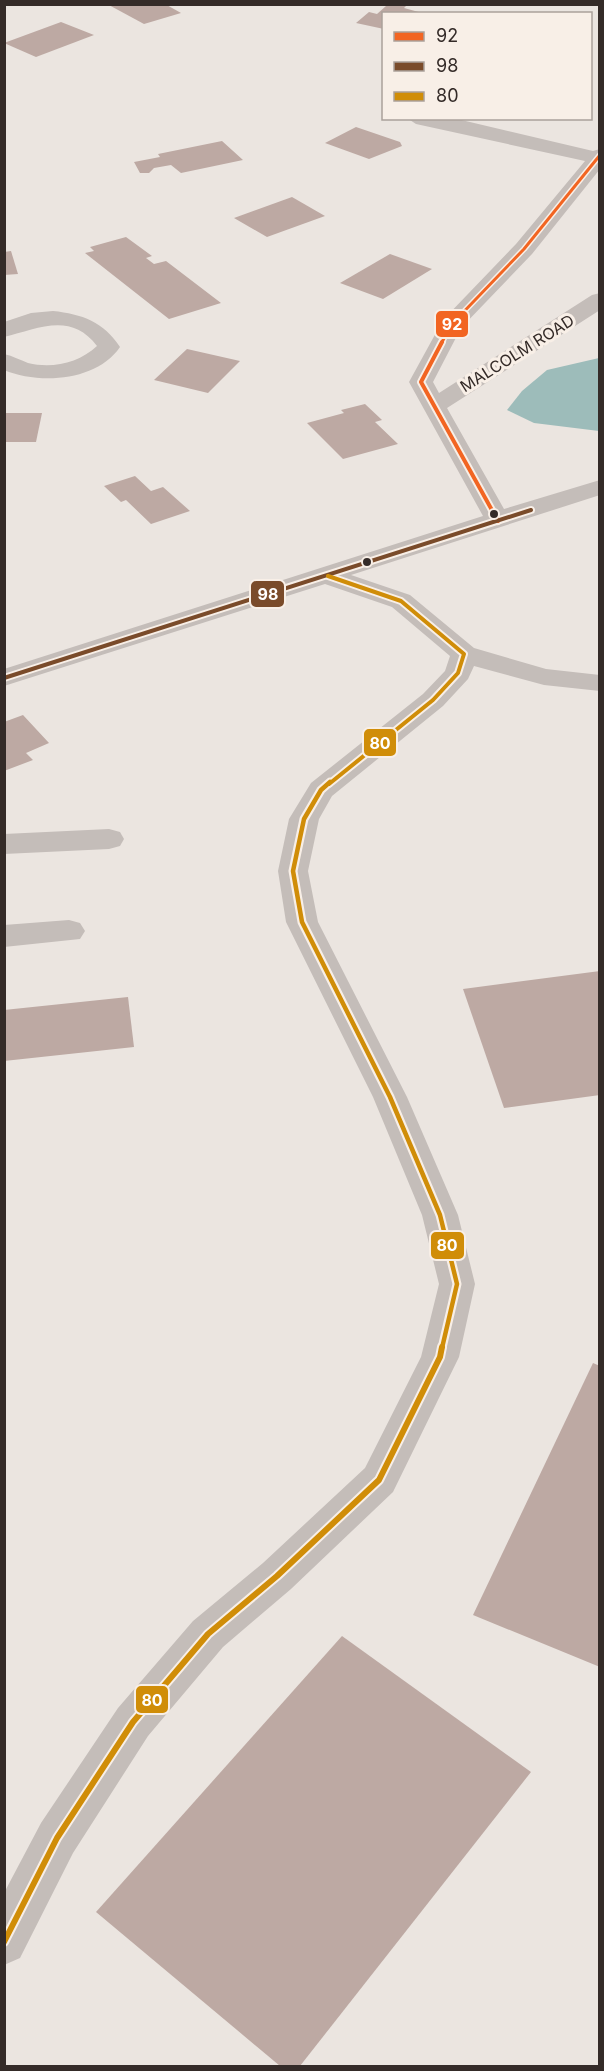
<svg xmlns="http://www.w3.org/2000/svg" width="604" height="2071" font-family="Inter,sans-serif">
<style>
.water{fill:#9dbcba}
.building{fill:#bda9a3}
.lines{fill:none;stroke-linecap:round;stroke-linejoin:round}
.minor{fill:#c4bdb9;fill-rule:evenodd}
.bus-1-far1-casing{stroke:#f8efe7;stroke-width:6}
.bus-1-casing{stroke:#f8efe7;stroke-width:8}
.bus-2-casing{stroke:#f8efe7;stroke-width:8}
.bus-3-far2-casing{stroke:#f8efe7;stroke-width:8}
.bus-3-far1-casing{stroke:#f8efe7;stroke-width:9}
.bus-3-casing{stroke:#f8efe7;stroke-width:10}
.bus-1-far1{stroke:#f26522;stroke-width:3}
.bus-1{stroke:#f26522;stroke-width:4}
.bus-2{stroke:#7a4b2a;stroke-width:4}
.bus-3-far2{stroke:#d08d08;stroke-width:4}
.bus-3-far1{stroke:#d08d08;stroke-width:4.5}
.bus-3{stroke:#d08d08;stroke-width:6}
.bus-dot{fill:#342b28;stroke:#f8efe7;stroke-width:2}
.labels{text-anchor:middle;stroke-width:6;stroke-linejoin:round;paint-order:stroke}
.far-street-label{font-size:16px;fill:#342b28;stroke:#f8efe7}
.line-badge{stroke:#f8efe7;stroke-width:2}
.badge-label{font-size:16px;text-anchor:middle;font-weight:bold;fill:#fff}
</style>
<rect width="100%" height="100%" fill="#ebe5e0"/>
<!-- water -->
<polygon class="water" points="599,358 599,431 534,423 507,410 522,391 547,370"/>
<!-- building -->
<g class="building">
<polygon points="107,4 165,4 181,13 144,24"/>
<polygon points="382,4 408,4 404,8 426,14 384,14 384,29 356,23 369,12 377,14 386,6"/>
<polygon points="61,22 94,35 36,57 4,43"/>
<polygon points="356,127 400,142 402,146 369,159 325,143"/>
<polygon points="222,141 243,160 181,173 171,165 154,168 149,173 140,173 134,162 160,157 158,154"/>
<polygon points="292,197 325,216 267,237 234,218"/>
<polygon points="126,237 152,256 146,258 154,264 166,261 221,303 169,319 85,253 94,251 90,247"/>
<polygon points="11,251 18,274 4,275 4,252"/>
<polygon points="390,254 432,269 383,299 340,283"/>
<polygon points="187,349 240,361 208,393 154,380"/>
<polygon points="365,404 382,420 375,422 398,444 343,459 307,423 344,413 341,410"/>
<polygon points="4,413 42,413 36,442 4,442"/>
<polygon points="135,476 151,491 163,487 190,511 151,524 126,500 121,502 104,486"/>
<polygon points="23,715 49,743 26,753 33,760 4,771 4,722"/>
<polygon points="600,971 600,1095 504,1108 463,989"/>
<polygon points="128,997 134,1047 4,1061 4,1010"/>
<polygon points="593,1363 600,1366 600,1667 473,1615"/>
<polygon points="342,1636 531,1772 300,2066 280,2066 96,1912"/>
</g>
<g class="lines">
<!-- minor -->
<g class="minor">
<polygon points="407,118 453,118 593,151 600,149 600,169 532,254 461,328 433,382 439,393 592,295 600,293 600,310 447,408 504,509 600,480 600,495 351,575 410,595 474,648 546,669 600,675 600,691 544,685 474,666 468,679 443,706 332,796 319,819 308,871 318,922 407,1097 458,1215 475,1284 459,1357 393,1492 291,1589 223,1647 148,1736 73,1853 20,1958 4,1965 4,1893 41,1823 118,1708 193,1621 263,1563 365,1468 421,1357 439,1284 422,1215 373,1097 286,922 278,871 289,819 311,783 423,694 445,671 450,656 392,607 325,584 4,686 4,669 483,516 409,382 443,320 516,244 585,161 416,124"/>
<path d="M53 311C82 314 104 322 120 347 97 381 40 385 4 370V354C13 356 20 360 28 363 52 369 79 363 97 346 71 311 37 329 4 337V322L31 313Z"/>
<polygon points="109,829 120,832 124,839 120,846 109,849 4,854 4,834"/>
<polygon points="69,920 80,923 85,931 80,939 4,947 4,925"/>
</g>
<!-- bus-1-far1 casing -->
<g class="bus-1-far1-casing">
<polyline id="bus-1-far1" points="441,344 451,325 524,249 600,155"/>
</g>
<!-- bus-1 casing -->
<g class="bus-1-casing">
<polyline id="bus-1" points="442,342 421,382 498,521"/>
</g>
<!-- bus-2 casing -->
<g class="bus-2-casing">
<polyline id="bus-2" points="4,678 531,510"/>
</g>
<!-- bus-3-far2 casing -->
<g class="bus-3-far2-casing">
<polyline id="bus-3-far2" points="328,576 401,601 464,654 458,673 433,700 329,784"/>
</g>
<!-- bus-3-far1 casing -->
<g class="bus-3-far1-casing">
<polyline id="bus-3-far1" points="330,782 321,790 304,819 293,871 302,922 390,1097 440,1215 457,1284 442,1348"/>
</g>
<!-- bus-3 casing -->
<g class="bus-3-casing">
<polyline id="bus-3" points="4,1942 57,1838 133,1722 208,1634 277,1576 379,1480 440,1357 442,1347"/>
</g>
<!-- bus-1-far1 -->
<use href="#bus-1-far1" class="bus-1-far1"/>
<!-- bus-1 -->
<use href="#bus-1" class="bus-1"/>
<!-- bus-2 -->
<use href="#bus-2" class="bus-2"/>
<!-- bus-3-far2 -->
<use href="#bus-3-far2" class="bus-3-far2"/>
<!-- bus-3-far1 -->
<use href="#bus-3-far1" class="bus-3-far1"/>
<!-- bus-3 -->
<use href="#bus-3" class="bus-3"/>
</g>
<!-- markers -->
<g class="bus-dot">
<circle cx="494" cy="514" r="5"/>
<circle cx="367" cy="562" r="5"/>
</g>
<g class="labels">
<!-- far-street labels -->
<g class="far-street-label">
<text transform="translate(517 353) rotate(-32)" y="6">MALCOLM ROAD</text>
</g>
</g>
<g class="line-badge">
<rect x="435" y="310" width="34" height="28" rx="6" fill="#f26522"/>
<rect x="250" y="580" width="35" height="28" rx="6" fill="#7a4b2a"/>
<rect x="363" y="728" width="34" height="29" rx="6" fill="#d08d08"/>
<rect x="430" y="1231" width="35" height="29" rx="6" fill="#d08d08"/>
<rect x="135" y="1685" width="34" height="29" rx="6" fill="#d08d08"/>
</g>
<g class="badge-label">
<text x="452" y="330">92</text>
<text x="268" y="600">98</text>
<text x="380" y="749">80</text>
<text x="447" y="1251">80</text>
<text x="152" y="1706">80</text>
</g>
<!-- border -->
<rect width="604" height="2071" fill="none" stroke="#342b28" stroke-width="12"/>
<!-- legend -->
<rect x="382" y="12" width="210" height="108" fill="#f8efe7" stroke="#aaa19b" stroke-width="1.5"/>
<rect x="394" y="32" width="30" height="9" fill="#f26522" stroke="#aaa19b" stroke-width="1.5"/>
<text x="436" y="42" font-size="18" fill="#342b28">92</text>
<rect x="394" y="62" width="30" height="9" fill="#7a4b2a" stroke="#aaa19b" stroke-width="1.5"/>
<text x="436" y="72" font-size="18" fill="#342b28">98</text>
<rect x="394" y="92" width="30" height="9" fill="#d08d08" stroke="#aaa19b" stroke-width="1.5"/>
<text x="436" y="102" font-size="18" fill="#342b28">80</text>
</svg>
